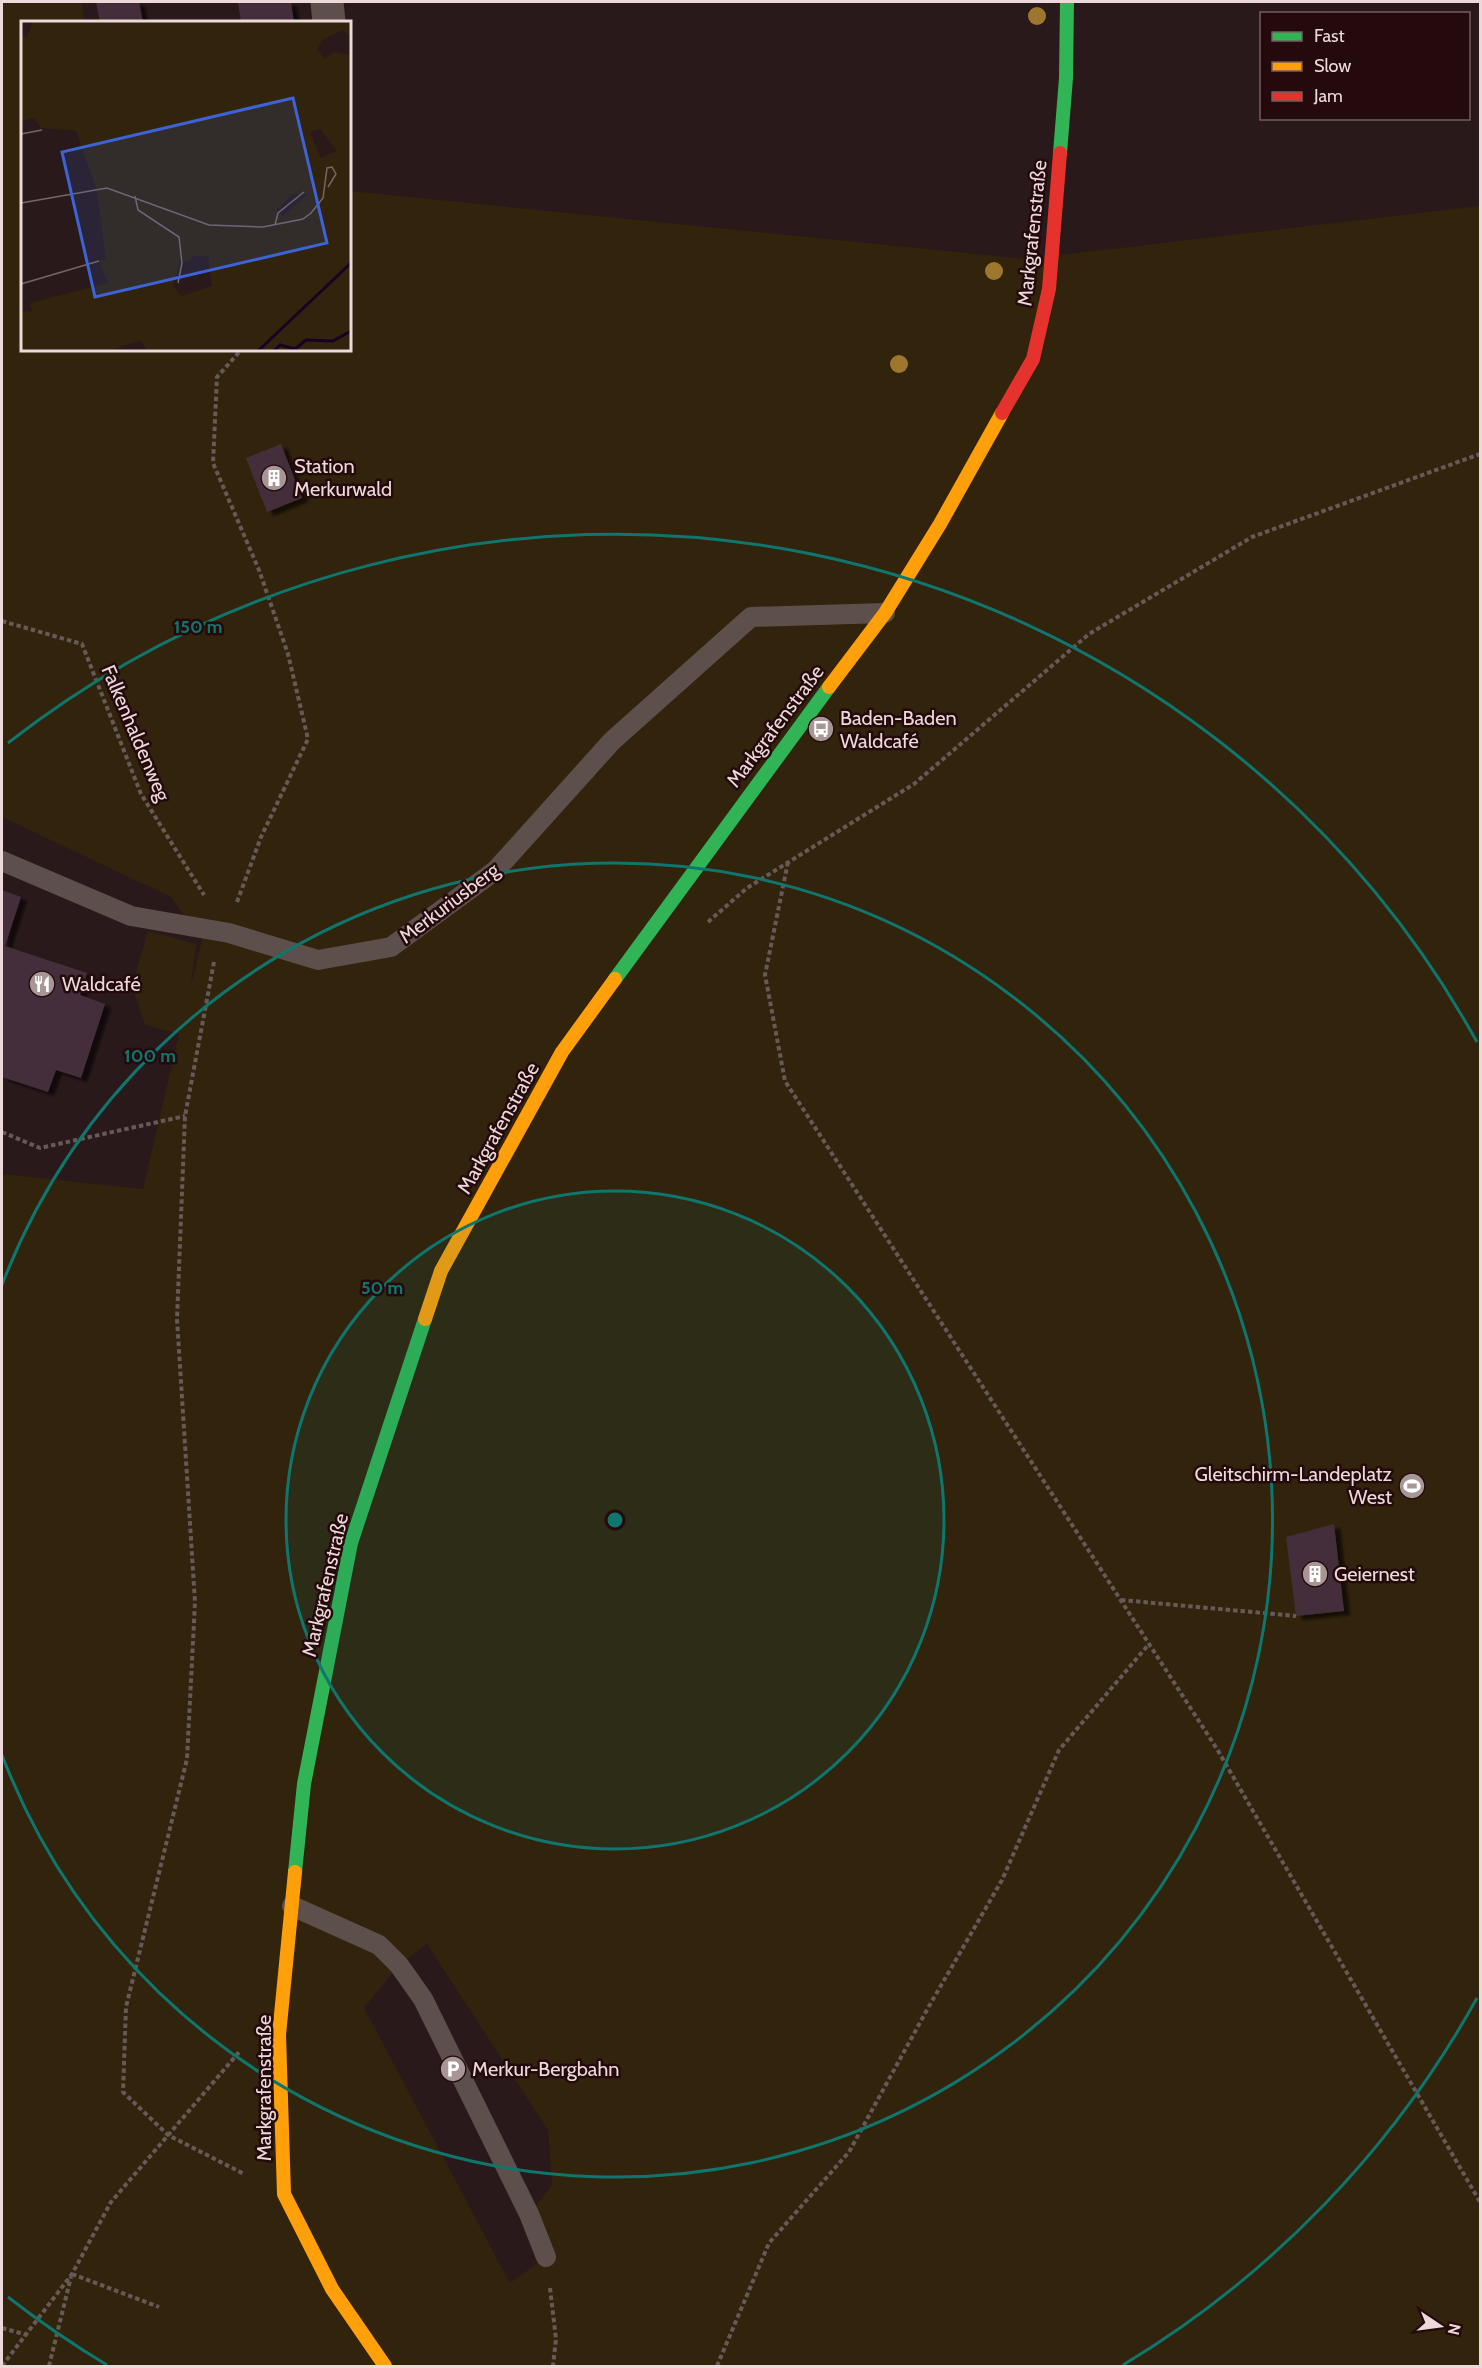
<svg xmlns="http://www.w3.org/2000/svg" width="1482" height="2368" font-family="Cabin,sans-serif">
<style>
.green{fill:#31230c;fill-rule:evenodd}
.building{fill:#442f3a;filter:url(#shadow)}
.lines{fill:none;stroke-linecap:round;stroke-linejoin:round}
.path{stroke:#665a58;stroke-width:4;stroke-dasharray:4.5 3;stroke-linecap:butt}
.lane{stroke:#5d4f4b;stroke-width:20}
.street{stroke:#5d4f4b;stroke-width:33}
.fast{stroke:#30b455;stroke-width:14}
.slow{stroke:#ff9f0a;stroke-width:14}
.jam{stroke:#e5322d;stroke-width:14}
.tree{fill:#9e762d}
.ring{fill:none;stroke:#0f766e;stroke-width:3}
.labels{text-anchor:middle;stroke-width:5;stroke-linejoin:round;paint-order:stroke}
.street-label{font-size:20px;fill:#edd9da;stroke:#240a0d}
.poi-label{font-size:20px;fill:#edd9da;stroke:#240a0d;text-anchor:start}
.inset-river{fill:none;stroke:#160324;stroke-width:3}
.inset-road{fill:none;stroke:#776667;stroke-width:1.5}
.view{fill:#3c63d8;fill-opacity:0.15;stroke:#3c63d8;stroke-width:3}
.inset-edge{fill:none;stroke:#edd9da;stroke-width:3}
.centre{fill:#0f766e;stroke:#240a0d;stroke-width:3}
.ring-label{font-size:18px;text-anchor:middle;font-weight:bold;fill:#0f766e;stroke:#240a0d;stroke-width:5;stroke-linejoin:round;paint-order:stroke}
</style>
<defs>
<filter id="shadow"><feDropShadow dx="6" dy="4" stdDeviation="1.5" flood-color="#0009"/></filter>
</defs>
<rect width="100%" height="100%" fill="#29191b"/>
<!-- green -->
<path class="green" d="M2 2H82L84 22H22V350H350V191L1026 259 1480 206V2366H2V1174L143 1189 179 1034 145 1025 132 986 148 931 196 944 191 985 202 940 171 897 2 817ZM427 1944 548 2130 552 2185 529 2214 546 2257 510 2283 364 2008 399 1965Z"/>
<!-- building -->
<g class="building">
<polygon points="96,2 139,2 143,22 100,22"/>
<polygon points="238,2 291,2 294,22 241,22"/>
<polygon points="281,444 302,498 267,512 246,458"/>
<polygon points="2,890 21,897 5,946 87,973 80,995 105,1004 81,1078 56,1070 48,1092 2,1077"/>
<polygon points="1334,1524 1344,1611 1296,1616 1286,1537"/>
</g>
<g class="lines">
<!-- path -->
<g class="path">
<polyline points="2,621 82,644 141,794 204,895"/>
<polyline points="788,862 765,975 785,1081 1217,1749 1480,2202"/>
<polyline points="237,902 261,837 308,739 288,654 259,570 213,463 217,377 241,350"/>
<polyline points="708,922 747,888 914,784 1089,634 1252,537 1480,454"/>
<polyline points="214,962 185,1116 177,1319 195,1602 187,1759 126,2007 123,2092 168,2135 244,2174"/>
<polyline points="2,1132 40,1148 185,1116"/>
<polyline points="1121,1600 1296,1616"/>
<polyline points="72,2274 159,2307"/>
<polyline points="550,2288 556,2339 553,2366"/>
<polyline points="2,2328 27,2335"/>
<polyline points="2,2366 72,2274 111,2202 240,2051"/>
<polyline points="49,2366 71,2277"/>
<polyline points="717,2366 769,2243 849,2152 928,2008 1002,1880 1059,1750 1149,1644"/>
</g>
<!-- lane -->
<g class="lane">
<polyline points="2,861 131,916 229,933 318,960 391,947 496,870 612,741 751,617 885,613"/>
<polyline points="292,1906 379,1945 399,1965 423,1999 529,2214 546,2257"/>
</g>
<!-- street -->
<polyline class="street" points="327,2 329,22"/>
<!-- fast -->
<g class="fast">
<polyline points="1060,153 1066,78 1067,2"/>
<polyline points="615,979 829,687"/>
<polyline points="295,1872 304,1784 351,1543 425,1319"/>
</g>
<!-- slow -->
<g class="slow">
<polyline points="829,687 885,613 940,524 1002,413"/>
<polyline points="425,1319 441,1271 562,1052 615,979"/>
<polyline points="295,1872 279,2035 284,2194 332,2289 385,2366"/>
</g>
<!-- jam -->
<polyline class="jam" points="1002,413 1033,359 1049,289 1060,153"/>
</g>
<!-- trees -->
<g class="tree">
<circle cx="1037" cy="16" r="9"/>
<circle cx="994" cy="271" r="9"/>
<circle cx="899" cy="364" r="9"/>
</g>
<!-- distance rings -->
<circle cx="615" cy="1520" r="329" fill="#0f766e" fill-opacity=".12"/>
<g class="ring">
<circle cx="615" cy="1520" r="329"/>
<path d="M2 1285A657 657 0 1 1 2 1755"/>
<path d="M1477 1998A986 986 0 0 1 1123 2365M107 2365A986 986 0 0 1 8 2297M8 743A986 986 0 0 1 1477 1042"/>
</g>
<!-- icons -->
<defs>
<g id="building-disc" transform="scale(1.35)"><circle r="9.5" fill="#a89697" stroke="#240a0d"/><path d="M-4-6H4V6H1V3H-1V6H-4ZM-2.5-4.3h1.7v1.8h-1.7ZM.8-4.3h1.7v1.8H.8ZM-2.5-1h1.7V.8h-1.7ZM.8-1h1.7V.8H.8Z" fill="#fff"/></g>
<g id="bus-disc" transform="scale(1.35)"><circle r="9.5" fill="#a89697" stroke="#240a0d"/><path d="M-5-6H5V4H4V6H2V4H-2V6H-4V4H-5ZM-3.5-4V0h7V-4ZM-3.5 1.2v1.5H-2V1.2ZM2 1.2v1.5H3.5V1.2Z" fill="#fff"/></g>
<g id="restaurant-disc" transform="scale(1.35)"><circle r="9.5" fill="#a89697" stroke="#240a0d"/><path d="M-5-6h1v4h1v-4h1v4h1v-4h1v5L-1.5 .5V6h-2V.5L-5-1ZM5-6V6H3V1.5H1.5Q1.5-4 5-6Z" fill="#fff"/></g>
<g id="stadium-disc" transform="scale(1.35)"><circle r="9.5" fill="#a89697" stroke="#240a0d"/><path d="M0-5a6.5 5 0 1 0 0 10a6.5 5 0 1 0 0-10ZM-3.5-1.8h7v3.6h-7Z" fill="#fff"/></g>
<g id="parking-disc" transform="scale(1.35)"><circle r="9.5" fill="#a89697" stroke="#240a0d"/><path d="M-3.5-5.5H1a3.5 3.5 0 0 1 0 7H-1V5.5H-3.5ZM-1-3.4V-.6H.8a1.4 1.4 0 0 0 0-2.8Z" fill="#fff"/></g>
</defs>
<g fill-rule="evenodd">
<use href="#building-disc" x="274" y="478"/>
<use href="#bus-disc" x="821" y="729"/>
<use href="#restaurant-disc" x="42" y="984"/>
<use href="#stadium-disc" x="1412" y="1486"/>
<use href="#building-disc" x="1315" y="1574"/>
<use href="#parking-disc" x="453" y="2069"/>
</g>
<g class="labels">
<!-- street labels -->
<g class="street-label">
<text transform="translate(1032 233) rotate(-84)" y="7">Markgrafenstraße</text>
<text transform="translate(775 726) rotate(-53)" y="7">Markgrafenstraße</text>
<text transform="translate(136 733) rotate(67)" y="7">Falkenhaldenweg</text>
<text transform="translate(449 903) rotate(-37)" y="7">Merkuriusberg</text>
<text transform="translate(498 1128) rotate(-61)" y="7">Markgrafenstraße</text>
<text transform="translate(325 1585) rotate(-77)" y="7">Markgrafenstraße</text>
<text transform="translate(264 2088) rotate(-90)" y="7">Markgrafenstraße</text>
</g>
<!-- poi labels -->
<g class="poi-label">
<text x="294" y="473">Station<tspan x="294" dy="23">Merkurwald</tspan></text>
<text x="840" y="725">Baden-Baden<tspan x="840" dy="23">Waldcafé</tspan></text>
<text x="62" y="991">Waldcafé</text>
<text x="1392" y="1481" text-anchor="end">Gleitschirm-Landeplatz<tspan x="1392" dy="23">West</tspan></text>
<text x="1334" y="1581">Geiernest</text>
<text x="472" y="2076">Merkur-Bergbahn</text>
</g>
</g>
<!-- overview -->
<g transform="translate(21 21)">
<rect width="330" height="330" fill="#29191b"/>
<path d="M330 0V17L322 9 301 19 296 28 304 38 313 31 330 34V330H126L119 319 87 330H0V291L11 290 9 282 87 262 78 240 85 239 76 170 55 110 20 107 13 97 0 100V15L6 16 12 1ZM299 108 316 130 300 137 289 111ZM282 172 286 174 262 195 255 190 270 174ZM161 235 162 240 168 241 171 235H187L191 265 161 275 152 265Z" fill="#31230c" fill-rule="evenodd"/>
<path class="inset-river" d="M237 330 330 242M253 330 259 324 274 328 285 319 312 320 330 310"/>
<path class="inset-road" d="M0 113 21 109M114 175 117 189 158 216 161 242 157 262M0 182 86 167 188 204 242 206 282 198 290 192 302 177 306 147 311 146 315 153 307 166M254 204 257 192 283 171M0 263 78 240"/>
<path class="view" d="M272 77 306 222 74 276 41 131Z"/>
<rect width="330" height="330" class="inset-edge"/>
</g>
<circle cx="615" cy="1520" r="9" class="centre"/>
<g class="ring-label">
<text x="198" y="633">150 m</text>
<text x="150" y="1062">100 m</text>
<text x="382" y="1294">50 m</text>
</g>
<!-- border -->
<rect width="1482" height="2368" fill="none" stroke="#edd9da" stroke-width="6"/>
<!-- legend -->
<rect x="1260" y="12" width="210" height="108" fill="#240a0d" stroke="#745d5f" stroke-width="1.5"/>
<rect x="1272" y="32" width="30" height="9" fill="#30b455" stroke="#745d5f" stroke-width="1.5"/>
<text x="1314" y="42" font-size="18" fill="#edd9da">Fast</text>
<rect x="1272" y="62" width="30" height="9" fill="#ff9f0a" stroke="#745d5f" stroke-width="1.5"/>
<text x="1314" y="72" font-size="18" fill="#edd9da">Slow</text>
<rect x="1272" y="92" width="30" height="9" fill="#e5322d" stroke="#745d5f" stroke-width="1.5"/>
<text x="1314" y="102" font-size="18" fill="#edd9da">Jam</text>
<!-- north arrow -->
<g transform="translate(1440 2326) rotate(103)" stroke="#240a0d" stroke-width="4.5" paint-order="stroke">
<path d="M0-4.5L10 22L0 15L-10 22Z" fill="#edd9da"/>
<text y="-9" font-size="16" font-weight="bold" text-anchor="middle" fill="#edd9da">N</text>
</g>
</svg>
